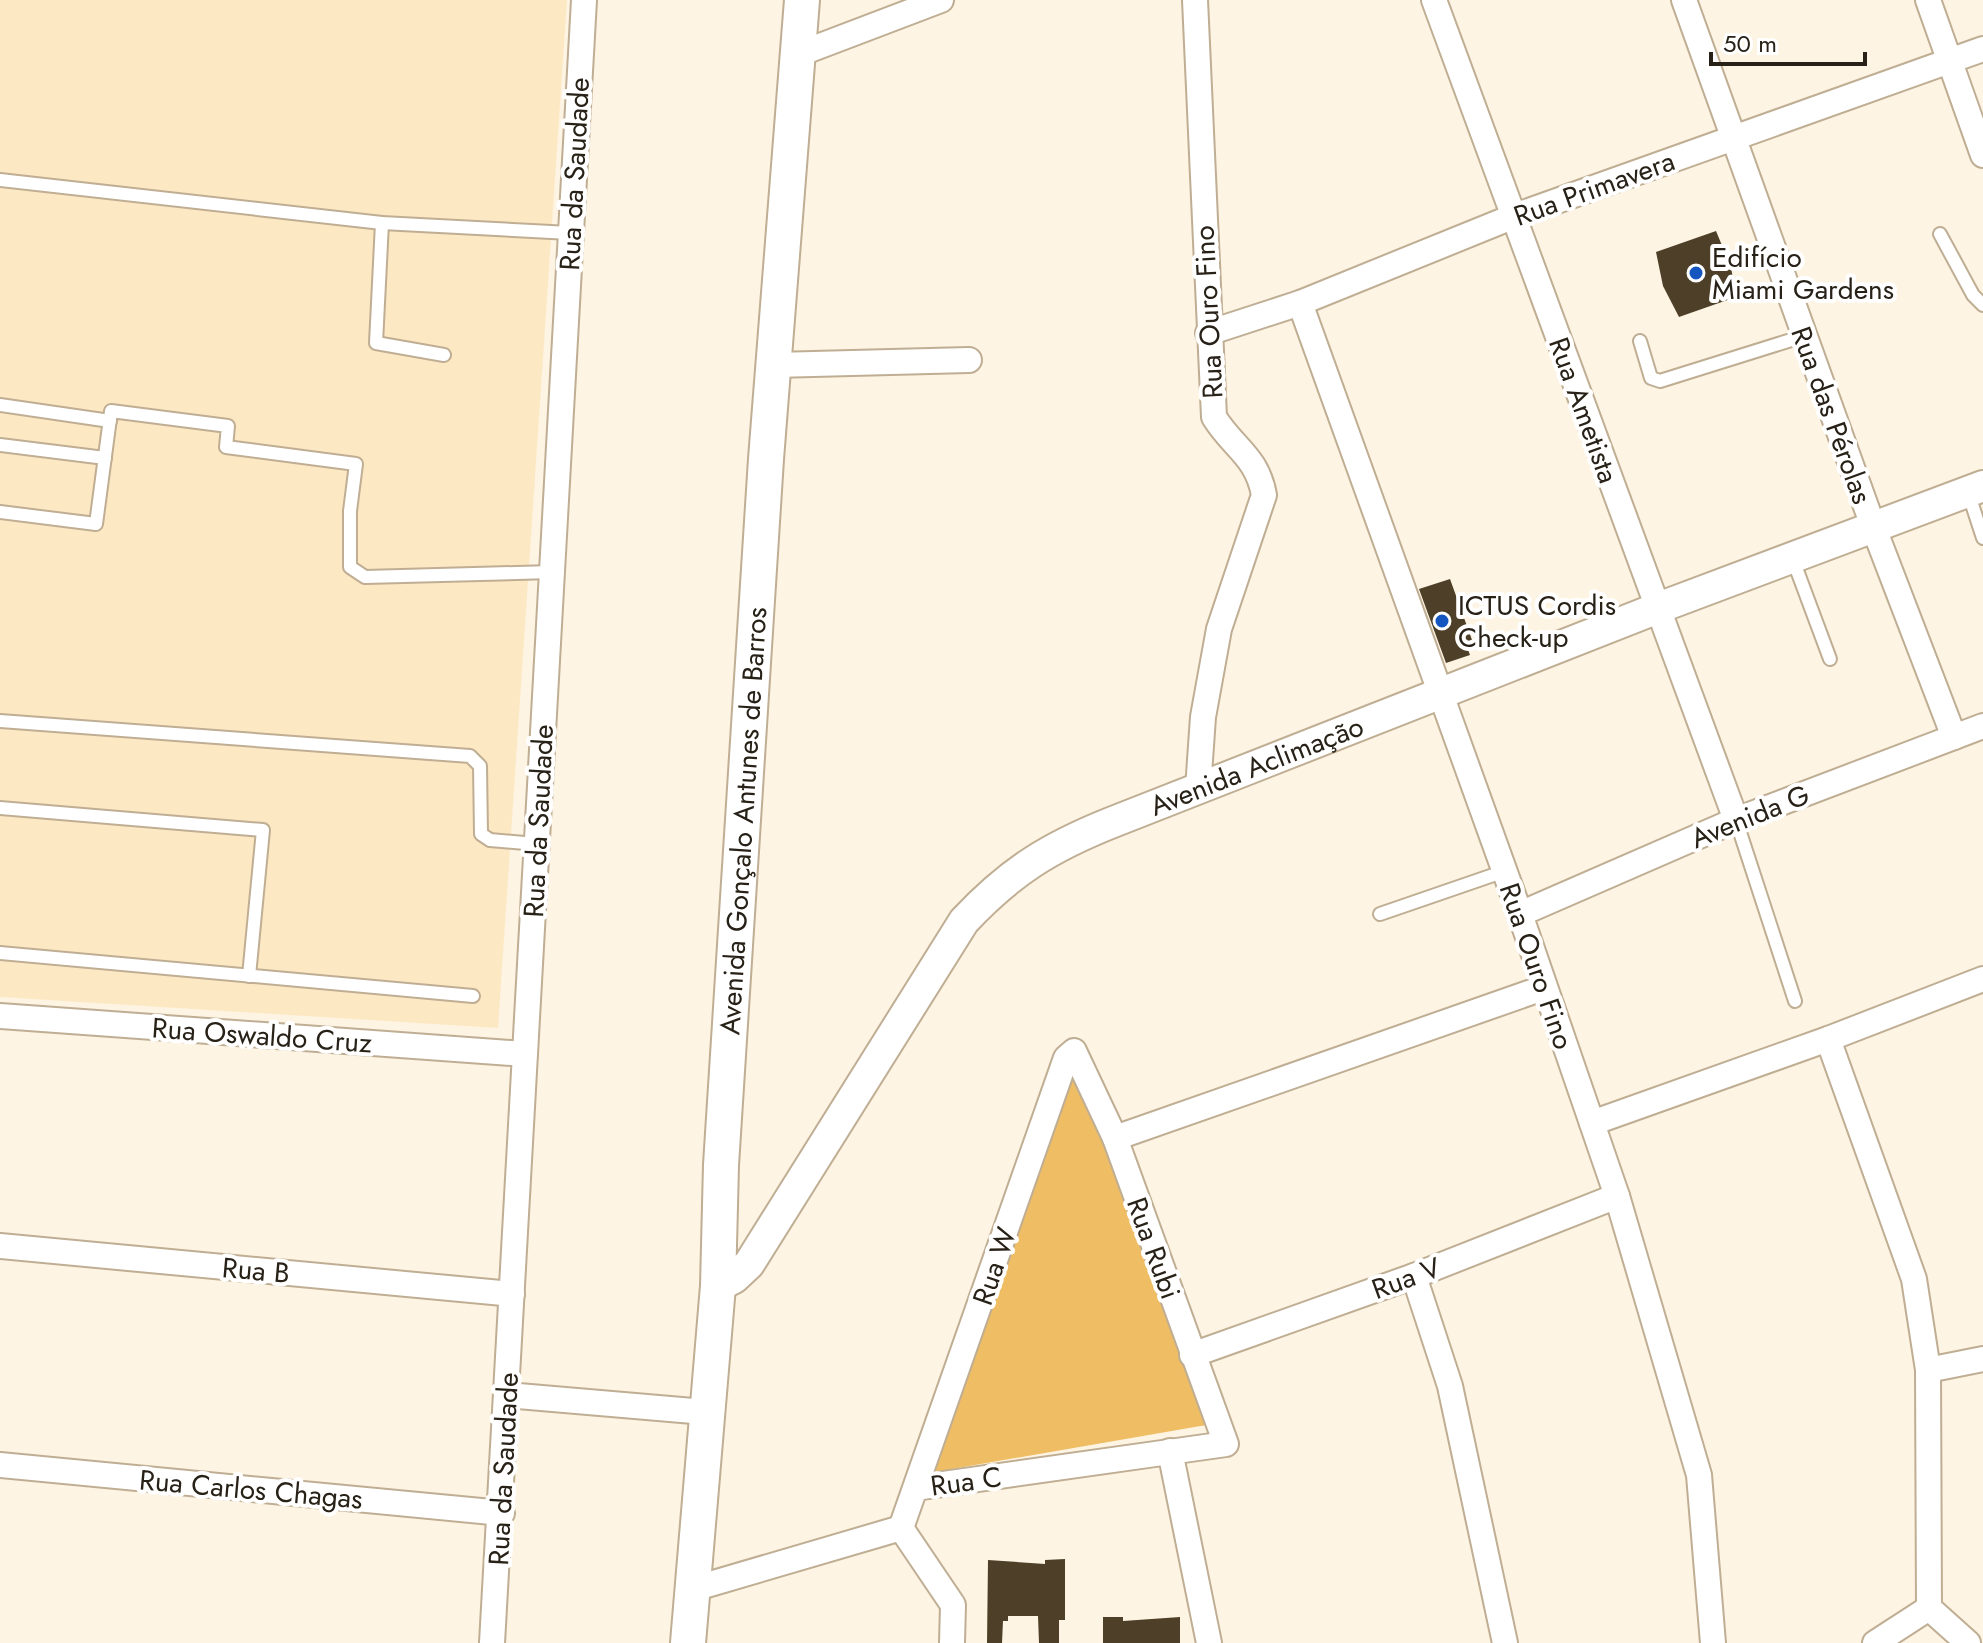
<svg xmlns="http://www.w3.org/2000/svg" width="1983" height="1643" font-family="Jost,sans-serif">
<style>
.built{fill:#fde8c4}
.green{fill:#efbd64}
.building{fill:#4e4028}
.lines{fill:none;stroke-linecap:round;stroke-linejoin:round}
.service-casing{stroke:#bfae93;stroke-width:16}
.minor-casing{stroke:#bfae93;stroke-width:28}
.tertiary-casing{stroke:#bfae93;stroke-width:34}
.secondary-casing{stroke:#bfae93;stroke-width:38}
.service{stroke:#fff;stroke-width:12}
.minor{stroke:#fff;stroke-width:24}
.tertiary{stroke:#fff;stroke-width:30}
.secondary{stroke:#fff;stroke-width:34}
.poi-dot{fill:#1455c0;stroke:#fff;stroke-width:3}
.labels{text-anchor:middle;stroke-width:8;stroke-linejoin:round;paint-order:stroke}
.street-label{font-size:28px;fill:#272117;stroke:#fff}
.poi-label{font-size:28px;fill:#272117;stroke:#fff;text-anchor:start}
</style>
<rect width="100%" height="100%" fill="#fef4e3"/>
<!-- built -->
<polygon class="built" points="0,0 567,0 498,1028 0,997"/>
<!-- green -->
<polygon class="green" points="1072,1059 1212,1424 929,1473"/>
<!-- building -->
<g class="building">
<polygon points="1716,231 1731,267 1736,297 1679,317 1663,286 1656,252"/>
<polygon points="1450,579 1472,640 1465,642 1470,655 1446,663 1419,589"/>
<polygon points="1065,1559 1065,1620 1059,1620 1059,1643 1039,1643 1038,1616 1008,1616 1008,1621 1003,1621 1002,1643 987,1643 988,1560 1045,1564 1045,1560"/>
<polygon points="1103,1617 1123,1617 1123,1621 1180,1617 1180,1643 1103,1643"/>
</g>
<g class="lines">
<!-- service casing -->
<g class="service-casing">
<g id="service">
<polyline points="0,180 382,223 570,233"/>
<polyline points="382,223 376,343 444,355"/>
<polyline points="1940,234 1973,295 1983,305"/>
<polyline points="1640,341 1651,378 1660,381 1804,336"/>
<polyline points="0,405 110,421"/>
<polyline points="0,445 105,458"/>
<polyline points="1968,492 1983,538"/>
<polyline points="0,512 96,524 111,411 228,426 226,447 356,464 350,511 350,567 365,577 552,572"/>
<polyline points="1792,557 1830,659"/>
<polyline points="0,721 470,756 480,766 481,834 490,840 536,844"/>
<polyline points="0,808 263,830 249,976"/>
<polyline points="1736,820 1795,1001"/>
<polyline points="1380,914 1505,871"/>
<polyline points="0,953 473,996"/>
</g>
</g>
<!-- minor casing -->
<g class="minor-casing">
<g id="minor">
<path d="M1195 0 1214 417C1233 448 1257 456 1264 495L1219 629 1203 717 1198 789"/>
<polyline points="1434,0 1736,820"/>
<polyline points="1684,0 1873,526 1954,737"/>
<polyline points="1928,0 1983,155"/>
<polyline points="799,54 941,0"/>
<polyline points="1300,303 1520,914 1617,1196 1699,1475 1713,1643"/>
<polyline points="1208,333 1300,303 1512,217 1983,49"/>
<polyline points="774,365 969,360"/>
<polyline points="1520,914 1736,820 1983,726"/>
<polyline points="0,1016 525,1054"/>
<polyline points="1828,1039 1914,1279 1928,1370 1929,1608 1968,1643"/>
<polyline points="1592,1123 1828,1039 1983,979"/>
<polyline points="1115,1138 1543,988"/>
<polyline points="0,1246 512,1294"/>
<polyline points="1414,1276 1450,1386 1505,1643"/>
<polyline points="1192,1355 1414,1276 1617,1196"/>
<polyline points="1928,1370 1983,1359"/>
<polyline points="507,1395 705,1412"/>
<polyline points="1170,1451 1209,1643"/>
<polyline points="0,1465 502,1513"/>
<polyline points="901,1528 953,1605 952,1643"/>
<polyline points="693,1589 901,1528 1066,1058 1074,1051 1115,1138 1226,1444 915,1488"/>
<polyline points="492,1643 584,0"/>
<polyline points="1875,1643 1929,1608"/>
</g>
</g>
<!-- tertiary casing -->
<g class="tertiary-casing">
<g id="tertiary">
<path id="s1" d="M718 1286 734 1278 749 1264 964 921C1011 871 1050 847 1113 822L1658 608 1983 486"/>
</g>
</g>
<!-- secondary casing -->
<g class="secondary-casing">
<g id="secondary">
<path id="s2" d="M688 1643 718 1286 721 1165 766 459 802 0"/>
</g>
</g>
<!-- service -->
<use href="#service" class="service"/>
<!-- minor -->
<use href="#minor" class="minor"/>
<!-- tertiary -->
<use href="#tertiary" class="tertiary"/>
<!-- secondary -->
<use href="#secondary" class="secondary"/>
</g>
<!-- markers -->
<g class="poi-dot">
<circle cx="1696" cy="273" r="8"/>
<circle cx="1442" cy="621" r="8"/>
</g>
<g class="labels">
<!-- street labels -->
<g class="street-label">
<text transform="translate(574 174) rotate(-87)" y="10">Rua da Saudade</text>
<text transform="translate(1594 188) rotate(-20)" y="10">Rua Primavera</text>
<text transform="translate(1208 312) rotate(-93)" y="10">Rua Ouro Fino</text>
<text transform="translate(1584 410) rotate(70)" y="10">Rua Ametista</text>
<text transform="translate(1832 415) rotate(70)" y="10">Rua das Pérolas</text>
<text dy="10" stroke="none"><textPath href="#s1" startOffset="778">Avenida Aclimação</textPath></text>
<text transform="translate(1750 816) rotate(-22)" y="10">Avenida G</text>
<text transform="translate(538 821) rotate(-87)" y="10">Rua da Saudade</text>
<text dy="10" stroke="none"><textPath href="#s2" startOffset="824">Avenida Gonçalo Antunes de Barros</textPath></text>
<text transform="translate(1537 966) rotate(71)" y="10">Rua Ouro Fino</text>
<text transform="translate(262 1035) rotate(4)" y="10">Rua Oswaldo Cruz</text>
<text transform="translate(1154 1248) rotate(70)" y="10">Rua Rubi</text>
<text transform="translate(994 1266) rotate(-71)" y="10">Rua W</text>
<text transform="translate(256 1270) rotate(5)" y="10">Rua B</text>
<text transform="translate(1406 1278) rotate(-20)" y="10">Rua V</text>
<text transform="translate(503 1469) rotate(-87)" y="10">Rua da Saudade</text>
<text transform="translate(966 1481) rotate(-8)" y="10">Rua C</text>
<text transform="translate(251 1489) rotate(5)" y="10">Rua Carlos Chagas</text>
</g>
<!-- poi labels -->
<g class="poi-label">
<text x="1712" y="267">Edifício<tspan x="1712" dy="32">Miami Gardens</tspan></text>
<text x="1458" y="615">ICTUS Cordis<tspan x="1458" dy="32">Check-up</tspan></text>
</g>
</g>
<!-- scale -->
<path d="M1711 52v12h154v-12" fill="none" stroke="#272117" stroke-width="4"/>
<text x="1723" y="52" font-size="24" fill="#272117" stroke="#ffffff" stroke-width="6" paint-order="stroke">50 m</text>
</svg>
